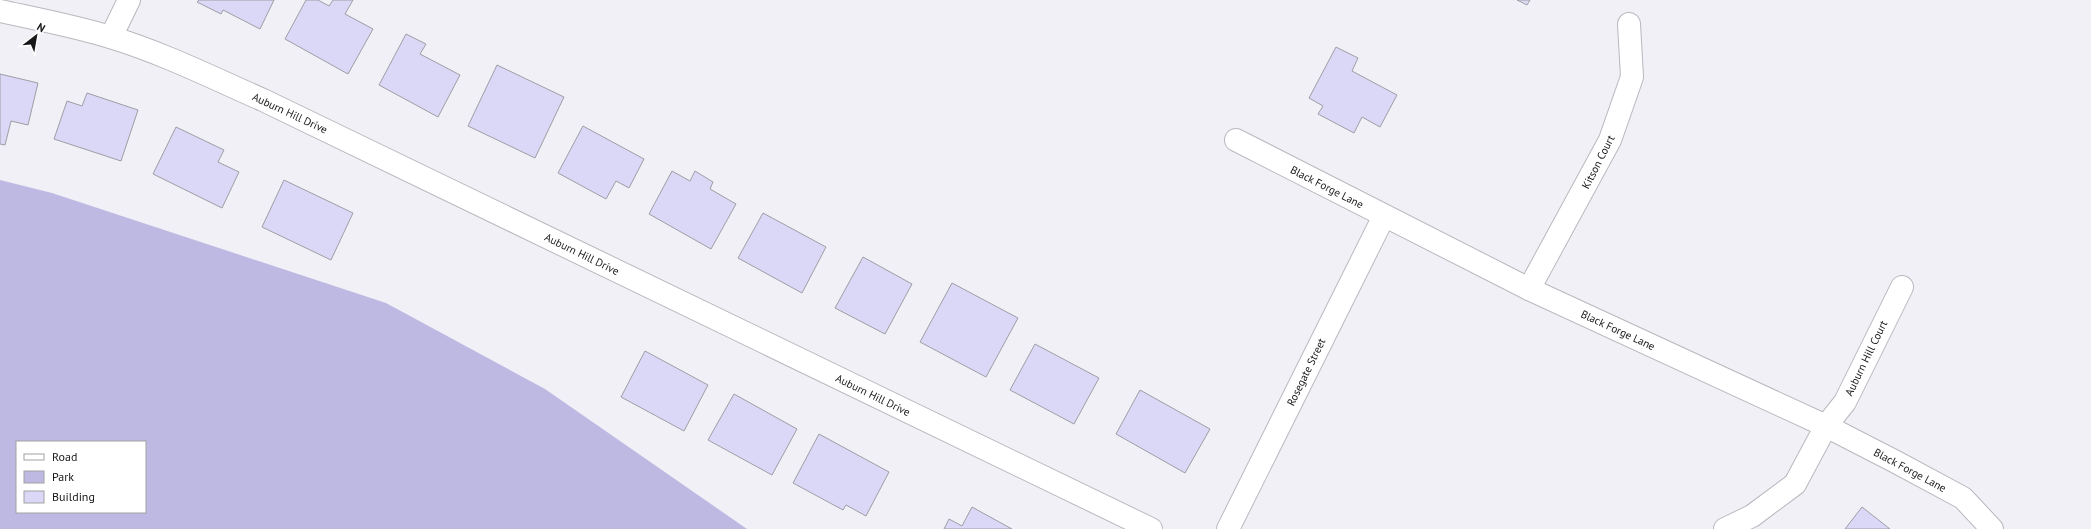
<svg xmlns="http://www.w3.org/2000/svg" width="2091" height="529" font-family="'PT Sans',sans-serif">
<style>
.green{fill:#beb9e2;fill-rule:evenodd}
.building{fill:#dad7f7;stroke:#9e9ea4}
.lines{fill:none;stroke-linecap:round;stroke-linejoin:round}
.minor-casing{stroke:#b9b8bf;stroke-width:24}
.minor{stroke:#fff;stroke-width:22}
.labels{text-anchor:middle;stroke-width:3;stroke-linejoin:round;paint-order:stroke}
.street-label{font-size:11px;fill:#171719;stroke:#fff}
</style>
<rect width="100%" height="100%" fill="#f1f0f7"/>
<!-- green -->
<path class="green" d="M0 180 52 193 386 303 545 389 747 529H0ZM17 442H145V512H17Z"/>
<!-- building -->
<g class="building">
<polygon points="199,0 274,0 260,29 223,10 221,14 197,2"/>
<polygon points="306,0 318,0 329,6 333,0 353,0 345,14 373,29 348,74 285,39"/>
<polygon points="1517,0 1530,0 1527,5"/>
<polygon points="406,34 426,44 420,54 460,75 438,117 379,85"/>
<polygon points="1336,47 1358,58 1352,71 1397,95 1380,127 1362,117 1354,133 1318,114 1323,106 1309,98"/>
<polygon points="497,65 564,97 535,158 468,126"/>
<polygon points="0,74 38,83 28,125 11,121 5,145 0,144"/>
<polygon points="87,93 138,110 121,161 54,139 67,101 82,106"/>
<polygon points="583,126 644,159 629,188 616,181 606,199 558,173"/>
<polygon points="176,127 224,150 218,162 239,172 222,208 153,174"/>
<polygon points="672,171 690,181 695,171 713,182 710,189 736,204 711,249 649,214"/>
<polygon points="284,180 353,213 331,260 262,227"/>
<polygon points="763,213 826,247 802,293 738,258"/>
<polygon points="863,257 912,284 885,334 835,308"/>
<polygon points="952,283 1018,318 986,377 920,342"/>
<polygon points="1035,344 1099,378 1074,424 1010,390"/>
<polygon points="645,351 708,385 684,431 621,397"/>
<polygon points="1140,390 1210,429 1185,473 1116,434"/>
<polygon points="734,394 797,429 772,475 708,440"/>
<polygon points="819,434 889,472 866,516 846,505 843,510 793,483"/>
<polygon points="972,507 1012,529 944,529 949,519 962,526"/>
<polygon points="1862,507 1890,529 1845,529"/>
</g>
<g class="lines">
<!-- minor casing -->
<g class="minor-casing">
<g id="minor">
<path d="M0 11C37 19 74 26 110 37 163 53 213 78 263 100L1151 529"/>
<polyline points="111,37 129,0"/>
<polyline points="1236,140 1529,289 1826,426 1896,462 1963,498 1992,529"/>
<polyline points="1529,289 1610,140 1632,77 1629,24"/>
<polyline points="1228,529 1384,216"/>
<polyline points="1725,529 1752,516 1795,484 1826,426 1845,402 1902,287"/>
</g>
</g>
<!-- minor -->
<use href="#minor" class="minor"/>
</g>
<g class="labels">
<!-- street labels -->
<g class="street-label">
<text transform="translate(290 113) rotate(25)" y="4">Auburn Hill Drive</text>
<text transform="translate(1598 162) rotate(-63)" y="4">Kitson Court</text>
<text transform="translate(1327 187) rotate(27)" y="4">Black Forge Lane</text>
<text transform="translate(582 254) rotate(26)" y="4">Auburn Hill Drive</text>
<text transform="translate(1618 330) rotate(25)" y="4">Black Forge Lane</text>
<text transform="translate(1866 358) rotate(-64)" y="4">Auburn Hill Court</text>
<text transform="translate(1306 372) rotate(-64)" y="4">Rosegate Street</text>
<text transform="translate(873 395) rotate(26)" y="4">Auburn Hill Drive</text>
<text transform="translate(1910 470) rotate(28)" y="4">Black Forge Lane</text>
</g>
</g>
<!-- legend -->
<rect x="16" y="441" width="130" height="72" fill="#ffffff" stroke="#a2a2a3"/>
<rect x="24" y="454" width="20" height="6" fill="#ffffff" stroke="#a2a2a3"/>
<text x="52" y="461" font-size="12" fill="#171719">Road</text>
<rect x="24" y="471" width="20" height="12" fill="#beb9e2" stroke="#a2a2a3"/>
<text x="52" y="481" font-size="12" fill="#171719">Park</text>
<rect x="24" y="491" width="20" height="12" fill="#dad7f7" stroke="#a2a2a3"/>
<text x="52" y="501" font-size="12" fill="#171719">Building</text>
<!-- north arrow -->
<g transform="translate(36 36) rotate(31)" stroke="#ffffff" stroke-width="3" paint-order="stroke">
<path d="M0-3L7 15L0 10L-7 15Z" fill="#171719"/>
<text y="-6" font-size="11" font-weight="bold" text-anchor="middle" fill="#171719">N</text>
</g>
</svg>
